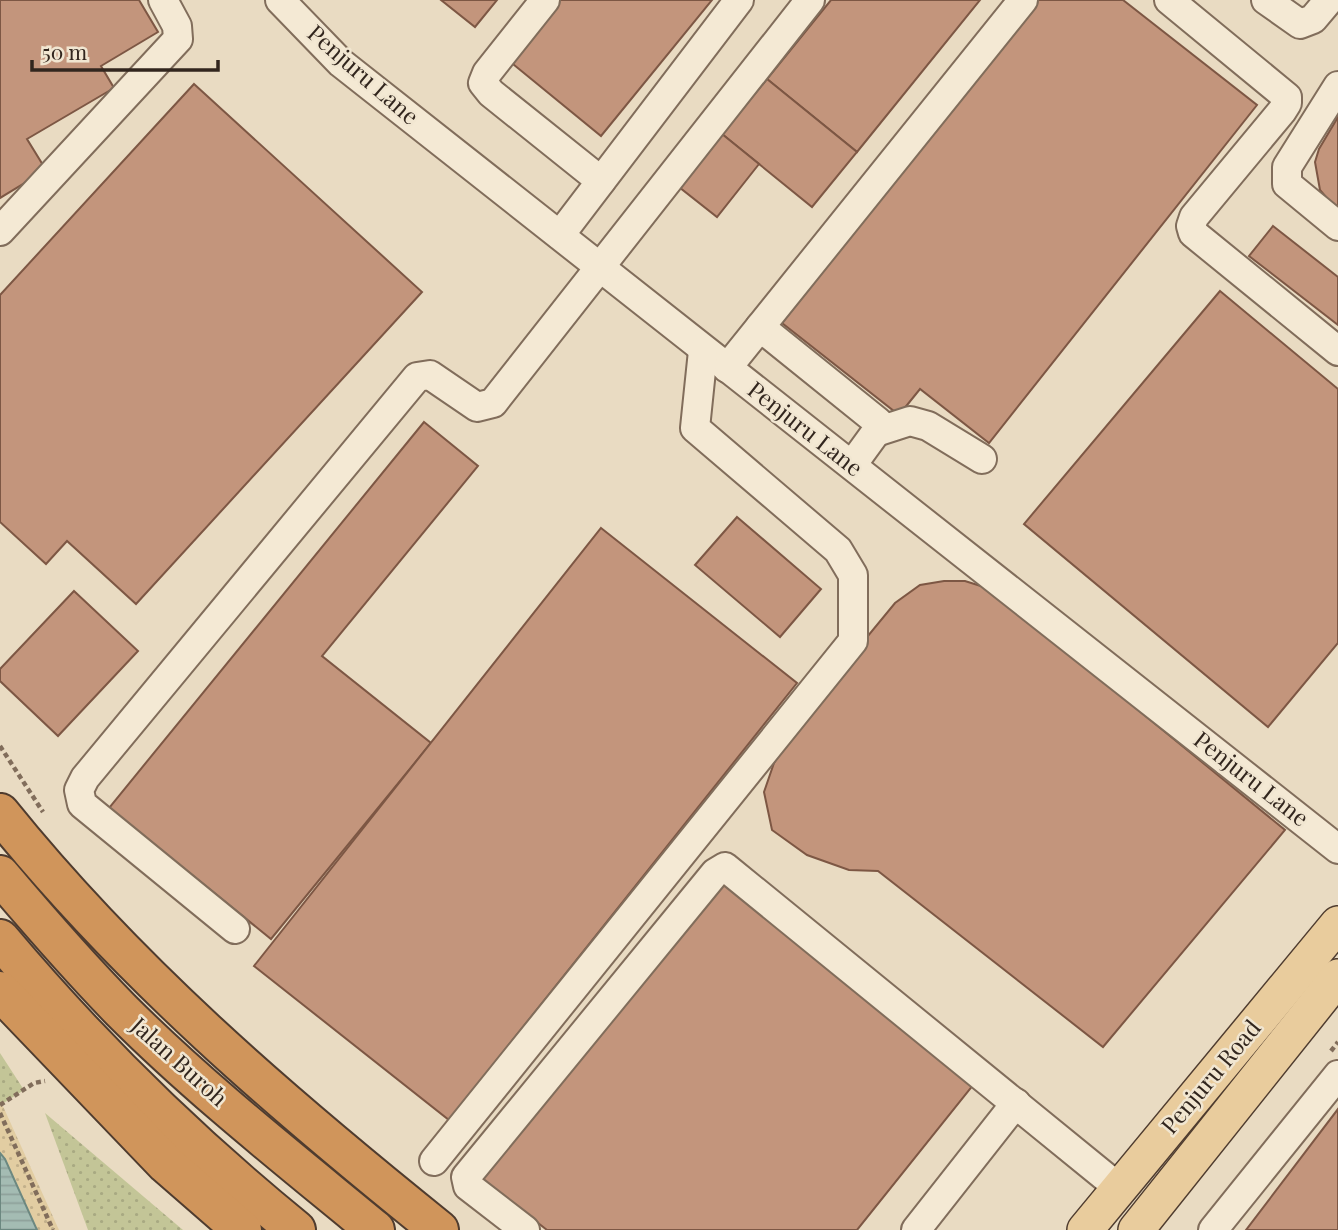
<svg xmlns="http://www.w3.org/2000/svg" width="1338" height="1230" font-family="'Playfair Display',serif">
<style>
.grass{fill:url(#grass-dots)}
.sand{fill:url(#sand-dots)}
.water{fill:url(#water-rules);stroke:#6c8880;stroke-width:2}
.building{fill:#c3957c;stroke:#7d5744;stroke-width:2}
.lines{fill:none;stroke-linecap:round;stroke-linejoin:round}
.minor-casing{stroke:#816d5b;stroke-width:32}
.major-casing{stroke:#4f3c2f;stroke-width:38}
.highway-casing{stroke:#4f3c2f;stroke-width:42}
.path{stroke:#816d5b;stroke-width:4.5;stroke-dasharray:5 3.5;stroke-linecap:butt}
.minor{stroke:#f4e9d4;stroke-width:28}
.major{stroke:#e9cc9d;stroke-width:35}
.highway{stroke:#d0955b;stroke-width:38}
.labels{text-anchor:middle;stroke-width:5;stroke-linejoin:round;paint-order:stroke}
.street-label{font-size:23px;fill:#32261e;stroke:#f1e6d1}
</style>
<defs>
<pattern id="grass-dots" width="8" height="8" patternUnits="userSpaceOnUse" patternTransform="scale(1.75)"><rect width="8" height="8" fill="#c3c597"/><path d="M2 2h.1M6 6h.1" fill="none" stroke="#a8a982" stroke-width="1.8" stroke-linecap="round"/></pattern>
<pattern id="sand-dots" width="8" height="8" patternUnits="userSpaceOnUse" patternTransform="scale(1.75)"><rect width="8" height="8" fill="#e2cda2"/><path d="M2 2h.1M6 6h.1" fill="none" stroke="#c2b08b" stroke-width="1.8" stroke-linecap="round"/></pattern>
<pattern id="water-rules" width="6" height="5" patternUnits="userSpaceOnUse" patternTransform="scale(1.75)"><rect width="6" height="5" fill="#a4bcb3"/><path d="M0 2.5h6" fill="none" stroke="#8ea19a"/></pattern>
</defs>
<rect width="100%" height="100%" fill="#e9dbc2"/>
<!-- grass -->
<g class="grass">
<polygon points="0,1053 24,1090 2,1104 0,1102"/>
<polygon points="45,1113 183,1230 88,1230"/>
</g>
<!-- sand -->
<polygon class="sand" points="0,1102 2,1104 59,1230 37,1230 0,1153"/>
<!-- water -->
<polygon class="water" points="0,1153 5,1159 37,1230 0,1230"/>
<!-- building -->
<g class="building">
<polygon points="0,0 139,0 158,32 101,66 114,88 27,139 46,170 0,198"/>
<polygon points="441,0 497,0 475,27"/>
<polygon points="557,0 712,0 601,136 508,60"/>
<polygon points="831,0 980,0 857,152 767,79"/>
<polygon points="1037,0 1123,0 1257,105 989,443 920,389 899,415 782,323"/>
<polygon points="767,79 857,152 812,207 722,134"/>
<polygon points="194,84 422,292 136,604 67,541 46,564 0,522 0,295"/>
<polygon points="1338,117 1338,211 1320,190 1315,162 1319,149"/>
<polygon points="722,134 759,164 717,217 679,187"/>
<polygon points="1273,226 1338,277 1338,325 1249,256"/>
<polygon points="1220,291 1338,389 1338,643 1268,727 1024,524"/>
<polygon points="424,422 478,466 322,656 431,743 271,939 109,808"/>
<polygon points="737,517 821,589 780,637 695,565"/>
<polygon points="601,528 797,683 449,1120 254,966"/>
<polygon points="944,581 965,581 987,588 1005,601 1285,830 1103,1047 878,871 849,870 807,855 772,830 764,792 774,763 802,716 895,603 920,585"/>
<polygon points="74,591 138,651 58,736 0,681 0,669"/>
<polygon points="724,879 974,1084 857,1230 547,1230 477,1175"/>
<polygon points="1338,1109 1338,1230 1246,1230"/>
</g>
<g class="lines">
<!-- minor casing -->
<g class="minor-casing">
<g id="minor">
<polyline points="280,0 341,63 1338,849"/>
<polyline points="545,0 487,73 483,83 491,93 601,181"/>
<polyline points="1169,0 1287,97 1287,103 1282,111 1194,217 1191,226 1193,233 1338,351"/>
<polyline points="1266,0 1300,24 1313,19 1329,0"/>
<polyline points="1338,86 1287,167 1287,184 1338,226"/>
<polyline points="0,231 178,39 177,26 163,0"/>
<polyline points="560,235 739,0"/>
<polyline points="760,327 878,422 876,432 852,465"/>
<polyline points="727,368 1023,0"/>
<polyline points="876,432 910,421 928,426 982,459"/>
<polyline points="235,929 82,804 79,790 85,778 417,377 430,375 477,407 493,403 810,0"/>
<polyline points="434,1161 853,641 853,575 838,550 695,428 703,351"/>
<polyline points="525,1230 468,1186 466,1177 715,873 725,867 1119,1188"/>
<polyline points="916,1230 1016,1103"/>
<polyline points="1213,1230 1338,1075"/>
</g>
</g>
<!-- major casing -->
<g class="major-casing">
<g id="major">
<polyline points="1085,1230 1338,924"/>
<polyline points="1136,1230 1338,977"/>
</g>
</g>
<!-- highway casing -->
<g class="highway-casing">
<g id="highway">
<path d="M0 813C128 972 281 1103 439 1230"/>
<path d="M0 875C39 921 79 967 121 1010 200 1089 289 1159 375 1230"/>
<path d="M0 939C89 1045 188 1142 296 1230"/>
<polyline points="0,991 166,1164 242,1230"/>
</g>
</g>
<!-- path -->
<g class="path">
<polyline points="0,746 43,812"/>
<polyline points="1331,1051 1338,1042"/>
<polyline points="0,1105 34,1083 45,1081"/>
<polyline points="0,1113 53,1230"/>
</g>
<!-- minor -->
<use href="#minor" class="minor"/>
<!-- major -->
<use href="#major" class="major"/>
<!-- highway -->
<use href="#highway" class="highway"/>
</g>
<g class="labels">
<!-- street labels -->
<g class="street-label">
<text transform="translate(363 75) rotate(41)" y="8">Penjuru Lane</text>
<text transform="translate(805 429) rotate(38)" y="8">Penjuru Lane</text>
<text transform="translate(1251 779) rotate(38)" y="8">Penjuru Lane</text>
<text transform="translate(179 1062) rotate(42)" y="8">Jalan Buroh</text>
<text transform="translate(1211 1077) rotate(-50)" y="8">Penjuru Road</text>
</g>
</g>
<!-- scale -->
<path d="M32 60v10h186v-10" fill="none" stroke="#32261e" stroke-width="3.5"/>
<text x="42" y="60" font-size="21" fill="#32261e" stroke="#f1e6d1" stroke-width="5" paint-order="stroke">50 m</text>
</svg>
